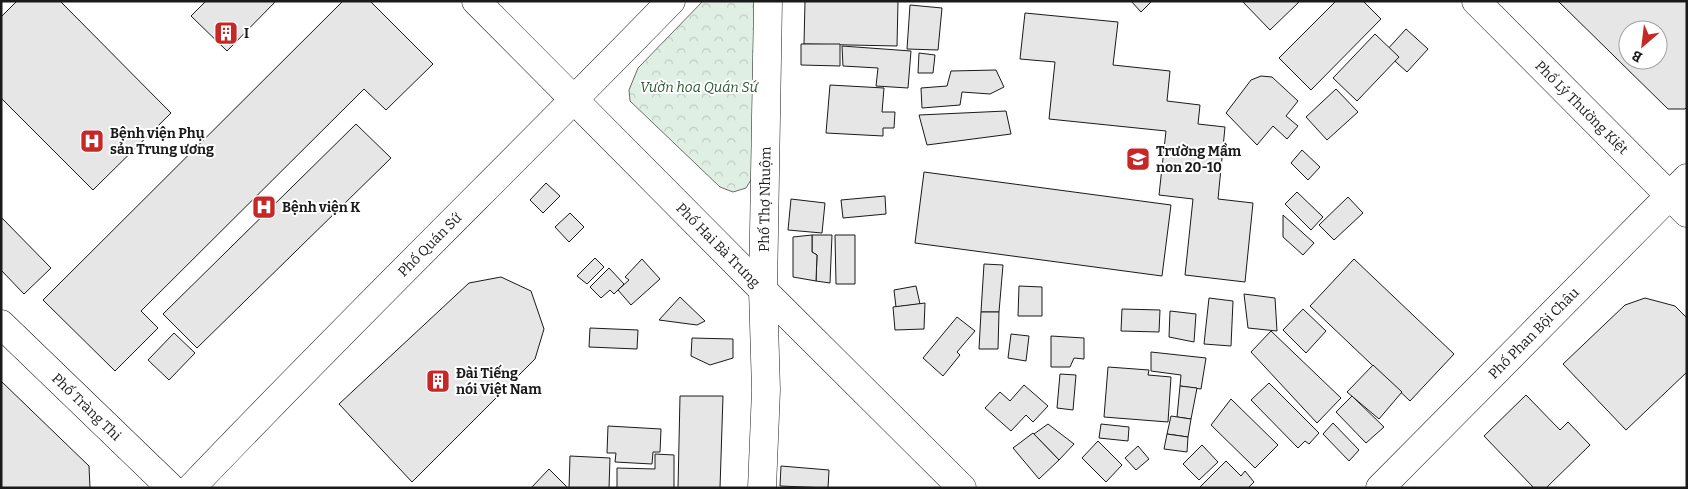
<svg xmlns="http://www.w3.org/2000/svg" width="1688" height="489" font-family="Bitter,serif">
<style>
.park{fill:url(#park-crowns);stroke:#6a6a6a}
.building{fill:#e6e6e6;stroke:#1a1a1a;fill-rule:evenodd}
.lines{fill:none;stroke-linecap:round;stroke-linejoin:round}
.minor-casing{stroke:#1a1a1a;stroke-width:29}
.major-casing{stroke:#1a1a1a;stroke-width:29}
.minor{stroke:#fff;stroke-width:28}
.major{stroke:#fff;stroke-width:28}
.labels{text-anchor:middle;stroke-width:4;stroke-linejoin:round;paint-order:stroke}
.poi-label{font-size:14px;font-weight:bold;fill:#1a1a1a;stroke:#fff;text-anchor:start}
.park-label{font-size:14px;font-style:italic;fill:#2b5a34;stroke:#fff}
.street-label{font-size:14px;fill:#1a1a1a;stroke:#fff}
</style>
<defs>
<pattern id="park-crowns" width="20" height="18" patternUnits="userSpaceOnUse" patternTransform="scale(1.25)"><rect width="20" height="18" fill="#e0efe3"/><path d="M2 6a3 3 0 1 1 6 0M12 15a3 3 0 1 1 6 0" fill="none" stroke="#c0ccc2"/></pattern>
</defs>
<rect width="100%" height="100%" fill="#fff"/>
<!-- park -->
<polygon class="park" points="703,1 755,1 754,175 746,188 733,192 720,187 630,101 629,90 638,68"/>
<!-- building -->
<g class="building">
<polygon points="17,1 60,1 171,113 93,190 1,98 1,17"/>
<polygon points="206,1 276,1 227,51 191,16"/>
<polygon points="343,1 370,1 433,64 386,110 364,89 141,311 158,328 115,371 43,300"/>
<polygon points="805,1 898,1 897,46 804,44"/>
<polygon points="1131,1 1152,1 1141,12"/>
<polygon points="1242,1 1300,1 1270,30"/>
<polygon points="1336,1 1363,1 1381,19 1311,90 1279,58"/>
<path d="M1558 1H1687V107L1685 109H1668ZM1628 30H1658V60H1628Z"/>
<polygon points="910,5 942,8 938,50 907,49"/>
<polygon points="1025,13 1118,22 1113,65 1170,71 1167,101 1200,105 1198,124 1225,127 1218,199 1253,203 1245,282 1185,275 1193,199 1159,195 1166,131 1049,119 1055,62 1020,59"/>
<polygon points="1406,29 1428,49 1407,72 1385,52"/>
<polygon points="1375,34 1399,57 1357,101 1333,78"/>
<polygon points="801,44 840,44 840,66 801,65"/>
<polygon points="842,46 911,51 908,88 876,86 878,68 843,66"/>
<polygon points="919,53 935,55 933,73 918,73"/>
<polygon points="996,70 1004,87 990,94 962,92 960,105 922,108 921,88 947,86 951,71"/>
<polygon points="1261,76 1272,77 1298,101 1286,116 1298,126 1287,139 1273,126 1257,145 1226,113 1251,80"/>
<polygon points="830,85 884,88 882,112 895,112 894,128 883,128 883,136 826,133"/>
<polygon points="1336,89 1358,112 1327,140 1306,117"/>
<polygon points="1006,111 1011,134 927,145 919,115"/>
<polygon points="356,124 391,158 197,348 163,314"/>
<polygon points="1302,150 1320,167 1308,180 1291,163"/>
<polygon points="924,172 1171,205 1162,276 915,243"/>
<polygon points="546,183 560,196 543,213 530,200"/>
<polygon points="1297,192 1323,217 1311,230 1285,204"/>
<polygon points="885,196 886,214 843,218 841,200"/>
<polygon points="1348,197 1363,213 1334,240 1319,225"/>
<polygon points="791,199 825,203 822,233 788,230"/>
<polygon points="570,213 584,227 569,242 555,227"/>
<polygon points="1283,215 1314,243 1303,255 1283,237"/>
<polygon points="1,217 51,268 24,294 1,270"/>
<polygon points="812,235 832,235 830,283 816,281 817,255 812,252"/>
<polygon points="812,235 812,252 817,255 816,281 793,277 793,237"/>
<polygon points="835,235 855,235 855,284 836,284"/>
<polygon points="595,258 604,267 587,284 577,276"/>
<polygon points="642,259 660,279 631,305 618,290 629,280 625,277"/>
<polygon points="1354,259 1454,354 1410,401 1310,306"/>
<polygon points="984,264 1003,265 999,312 981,312"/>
<polygon points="609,268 624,284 614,294 610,290 601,298 590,287"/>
<polygon points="501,277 531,291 544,329 535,359 412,482 339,404 469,283"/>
<polygon points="916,286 920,304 896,307 894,290"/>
<polygon points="1019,286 1042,287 1042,316 1018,316"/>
<polygon points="1244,294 1275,298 1277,331 1248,328"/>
<polygon points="680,297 705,321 697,325 659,320"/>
<polygon points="1209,298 1233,301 1231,346 1204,344"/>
<polygon points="1645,298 1675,306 1687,318 1687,372 1626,430 1563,364 1625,305"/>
<polygon points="925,303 924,329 895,330 893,307"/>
<polygon points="1122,309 1160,310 1159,332 1121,331"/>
<polygon points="1303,309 1326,331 1306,353 1283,330"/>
<polygon points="1170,311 1196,314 1194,342 1169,337"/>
<polygon points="981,312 999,312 998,349 979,349"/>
<polygon points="957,317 975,331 957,352 960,355 943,376 923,358"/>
<polygon points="590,328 638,330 637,349 589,347"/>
<polygon points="1271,331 1341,398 1317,423 1251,352"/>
<polygon points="174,333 195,353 169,380 148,360"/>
<polygon points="1011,334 1029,336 1026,361 1008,358"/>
<polygon points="1051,336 1084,338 1084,359 1074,358 1070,367 1051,367"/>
<polygon points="692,338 733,339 733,358 710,365 691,356"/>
<polygon points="1151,352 1206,358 1201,389 1180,386 1181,375 1151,371"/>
<polygon points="1373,365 1402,392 1379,419 1347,392"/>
<polygon points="1108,367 1149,370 1148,375 1171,377 1168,422 1104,417"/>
<polygon points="1060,374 1076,375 1073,410 1057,408"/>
<polygon points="1,381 89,466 90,488 1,488"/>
<polygon points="1269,383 1319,433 1309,444 1305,441 1298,448 1251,400"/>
<polygon points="1024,385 1048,406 1033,422 1026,415 1011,431 985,408 1000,392 1010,401"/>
<polygon points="1180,386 1197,388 1191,419 1177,417"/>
<polygon points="1526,395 1560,430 1568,422 1590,445 1546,488 1534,488 1484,436"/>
<polygon points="680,396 723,396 720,488 678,488"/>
<polygon points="1352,396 1384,427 1366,443 1336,412"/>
<polygon points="1231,399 1278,445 1255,468 1211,425"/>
<polygon points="1171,416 1191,419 1188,437 1167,434"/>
<polygon points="1333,423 1359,450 1349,461 1323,434"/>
<polygon points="1048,424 1074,444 1059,460 1034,434"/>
<polygon points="1101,424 1129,427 1128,441 1099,438"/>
<polygon points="608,426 661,429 660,452 653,452 652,464 615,462 616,453 607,453"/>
<polygon points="1033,433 1059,460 1039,479 1013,448"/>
<polygon points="1167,434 1188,437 1187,452 1164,449"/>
<polygon points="1098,441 1122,465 1106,482 1082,458"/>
<polygon points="1202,445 1218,462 1199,480 1183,464"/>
<polygon points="1138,446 1149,459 1136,470 1125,458"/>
<polygon points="655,454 674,455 674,488 617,488 617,468 655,469"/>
<polygon points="570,456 610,458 609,488 569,488"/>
<polygon points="1226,461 1241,476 1245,471 1254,482 1248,488 1199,488"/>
<polygon points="781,466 829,470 828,488 780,486"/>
<polygon points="549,469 568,488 531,488"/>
</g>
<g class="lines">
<!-- minor casing -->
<g class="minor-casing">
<g id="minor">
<path id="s1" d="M1476 1 1687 213"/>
<path id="s2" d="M191 488C348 323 512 164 671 1"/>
<path id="s3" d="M762 488 766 390 763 290 768 1"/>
<path id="s4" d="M1380 488 1687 178"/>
</g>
</g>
<!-- major casing -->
<g class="major-casing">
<g id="major">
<path id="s5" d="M476 1 763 290 962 488"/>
<path id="s6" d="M1 324 171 488"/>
</g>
</g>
<!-- minor -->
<use href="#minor" class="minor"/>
<!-- major -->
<use href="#major" class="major"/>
</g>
<!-- icons -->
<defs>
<g id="building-square" transform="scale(1.25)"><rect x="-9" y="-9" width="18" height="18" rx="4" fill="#c62828" stroke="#fff"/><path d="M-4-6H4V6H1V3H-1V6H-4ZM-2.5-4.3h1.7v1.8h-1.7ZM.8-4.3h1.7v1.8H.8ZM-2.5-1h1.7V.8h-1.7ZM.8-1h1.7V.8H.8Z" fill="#fff"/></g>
<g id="hospital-square" transform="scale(1.25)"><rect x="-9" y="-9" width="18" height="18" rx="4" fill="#c62828" stroke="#fff"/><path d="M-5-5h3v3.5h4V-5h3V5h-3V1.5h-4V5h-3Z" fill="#fff"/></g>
<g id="school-square" transform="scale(1.25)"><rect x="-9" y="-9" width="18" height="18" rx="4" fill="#c62828" stroke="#fff"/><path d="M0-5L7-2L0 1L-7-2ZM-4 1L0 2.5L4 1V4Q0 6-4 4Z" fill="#fff"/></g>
</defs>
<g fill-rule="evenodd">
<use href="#building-square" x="226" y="33"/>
<use href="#hospital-square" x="92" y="141"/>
<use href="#school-square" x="1138" y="159"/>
<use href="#hospital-square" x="264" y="207"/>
<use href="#building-square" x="438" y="381"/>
</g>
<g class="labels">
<!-- poi labels -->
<g class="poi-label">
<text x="244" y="38">I</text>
<text x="110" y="138">Bệnh viện Phụ<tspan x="110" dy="16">sản Trung ương</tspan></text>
<text x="1156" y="156">Trường Mầm<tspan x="1156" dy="16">non 20-10</tspan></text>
<text x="282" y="212">Bệnh viện K</text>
<text x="456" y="378">Đài Tiếng<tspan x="456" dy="16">nói Việt Nam</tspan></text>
</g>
<!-- park labels -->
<g class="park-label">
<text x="699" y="92">Vườn hoa Quán Sứ</text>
</g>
<!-- street labels -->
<g class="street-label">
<text dy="5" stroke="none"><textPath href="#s1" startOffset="150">Phố Lý Thường Kiệt</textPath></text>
<text dy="5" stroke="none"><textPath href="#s3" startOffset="289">Phố Thợ Nhuộm</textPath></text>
<text dy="5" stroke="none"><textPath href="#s2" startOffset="341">Phố Quán Sứ</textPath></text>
<text dy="5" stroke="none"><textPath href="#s5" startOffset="344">Phố Hai Bà Trưng</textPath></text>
<text dy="5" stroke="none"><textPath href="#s4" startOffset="218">Phố Phan Bội Châu</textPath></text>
<text dy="5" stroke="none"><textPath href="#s6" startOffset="119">Phố Tràng Thi</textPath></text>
</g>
</g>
<!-- border -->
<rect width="1688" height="489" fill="none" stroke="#1a1a1a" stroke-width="5"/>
<!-- north arrow -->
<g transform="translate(1643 45) rotate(208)"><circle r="24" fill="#ffffff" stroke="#a3a3a3"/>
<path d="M0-4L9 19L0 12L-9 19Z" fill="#c62828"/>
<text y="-8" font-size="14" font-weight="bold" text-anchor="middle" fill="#1a1a1a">B</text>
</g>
</svg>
